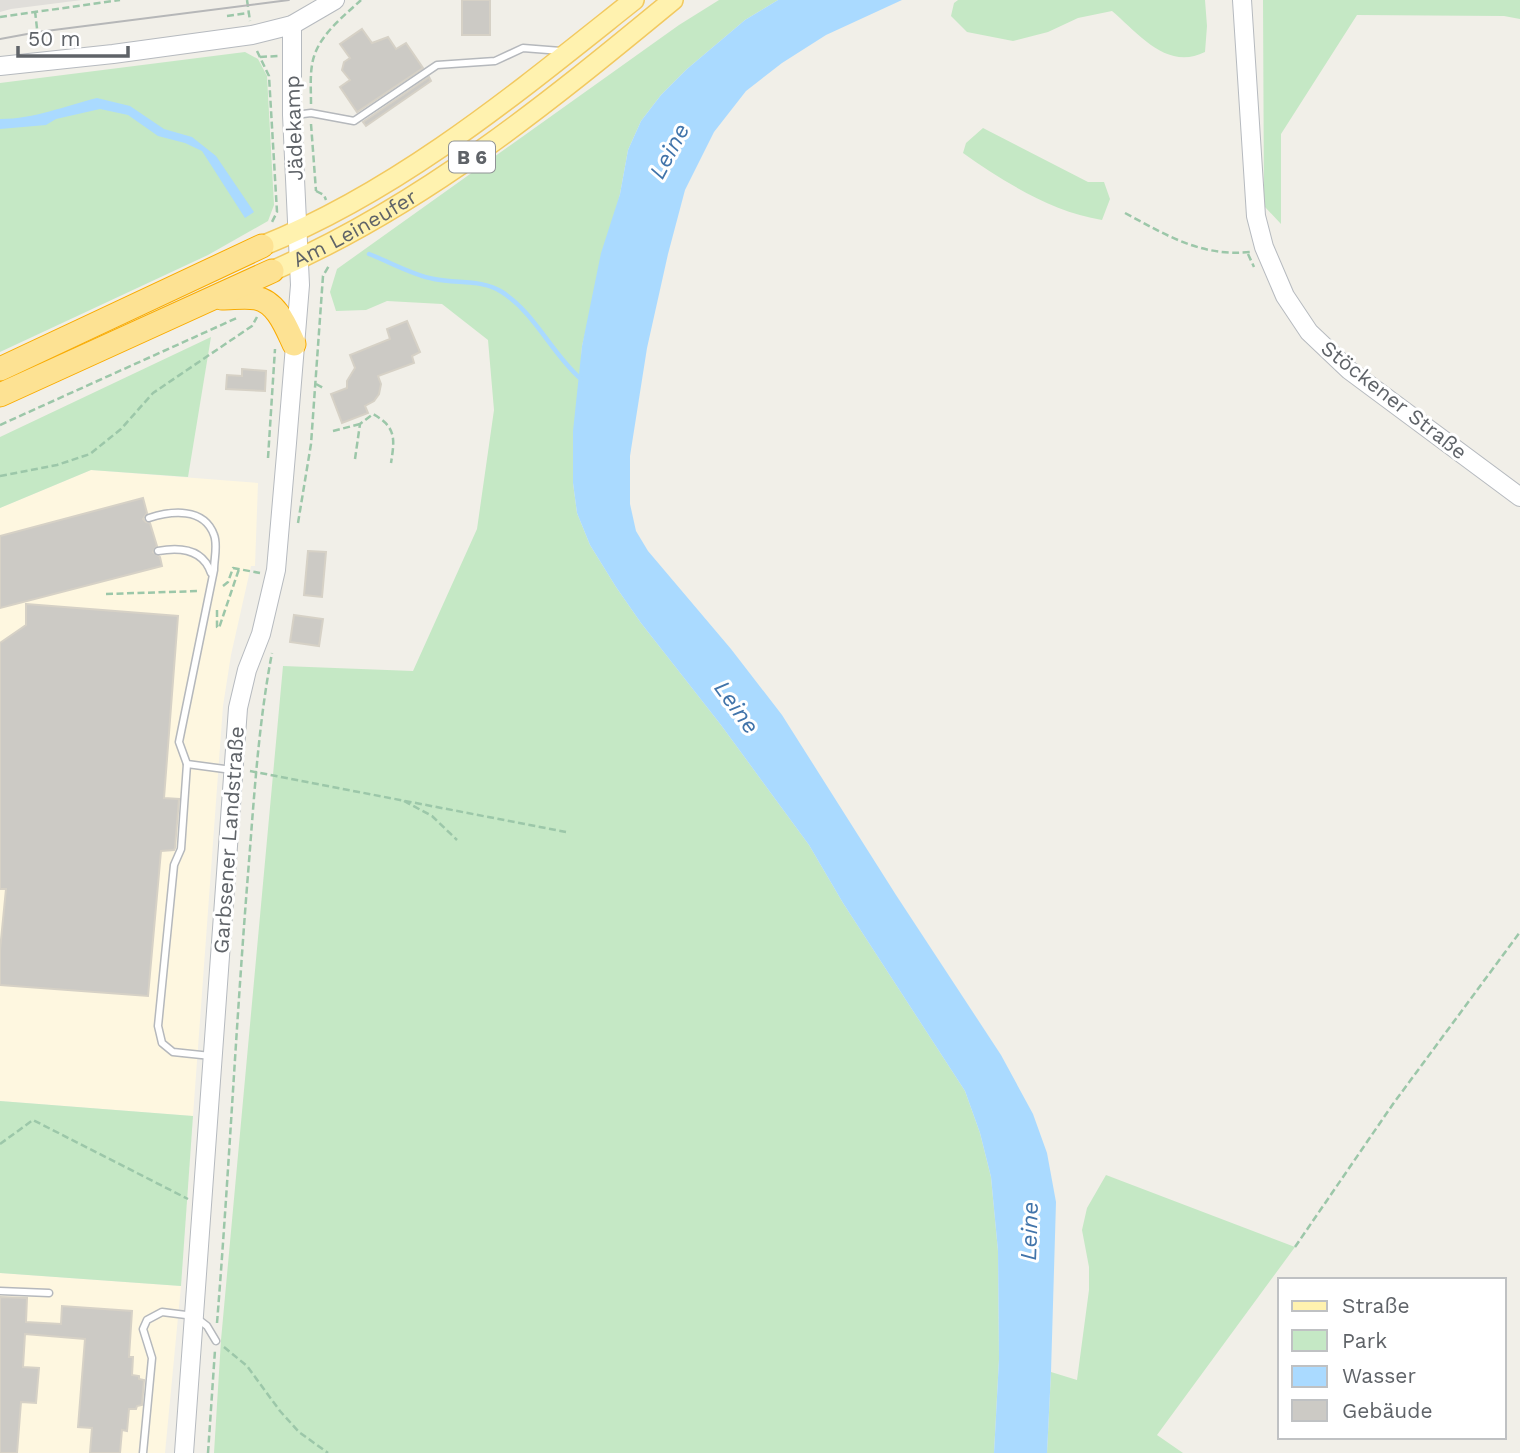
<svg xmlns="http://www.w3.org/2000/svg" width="1520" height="1453" font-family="'Work Sans',sans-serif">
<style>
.commercial{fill:#fef7e0}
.industrial{fill:#e0deda}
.green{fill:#c5e8c5}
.water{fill:#aadaff}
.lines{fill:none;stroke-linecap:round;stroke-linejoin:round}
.stream{stroke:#aadaff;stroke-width:4.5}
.building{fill:#cccac5;stroke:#d6d1c6;stroke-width:2}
.lane-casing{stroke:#b5b8bc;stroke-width:9}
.secondary-casing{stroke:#b6babf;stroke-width:20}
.primary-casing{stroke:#f2c960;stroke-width:22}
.highway-casing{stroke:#f9ab00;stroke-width:25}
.path{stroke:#9cc7a9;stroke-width:2.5;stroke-dasharray:7 3.5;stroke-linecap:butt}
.lane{stroke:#fff;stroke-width:6}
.secondary{stroke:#fff;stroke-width:18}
.primary{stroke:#fff2af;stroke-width:19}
.highway{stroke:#fde293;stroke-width:23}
.tram{stroke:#b6b7b8;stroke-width:2}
.labels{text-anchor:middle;stroke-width:6;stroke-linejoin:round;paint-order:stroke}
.shield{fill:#fff;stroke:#8f9295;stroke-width:2}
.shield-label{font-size:19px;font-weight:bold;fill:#5f6368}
.street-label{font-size:21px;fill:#5f6368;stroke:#fff}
.water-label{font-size:23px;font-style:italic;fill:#4174aa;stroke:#fff}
</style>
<rect width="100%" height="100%" fill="#f1efe8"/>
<!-- commercial -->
<g class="commercial">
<polygon points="91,470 258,483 255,566 251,566 231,655 223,706 193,1116 0,1101 0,508"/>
<polygon points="0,1273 181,1286 165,1453 0,1453"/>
</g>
<!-- industrial -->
<polygon class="industrial" points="0,0 82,0 11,9 0,12"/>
<!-- green -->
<g class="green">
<polygon points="719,0 778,0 745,20 687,69 661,95 641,121 628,150 620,194 582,346 573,483 577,513 590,545 616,587 641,623 721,725 809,845 843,903 965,1091 980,1133 991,1177 998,1251 999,1359 994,1453 214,1453 221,1340 283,666 413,671 477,529 494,410 488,340 442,304 387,301 366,310 336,311 330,292 337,269 679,25"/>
<path d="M958 0H1205L1207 26 1205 52C1167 71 1139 34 1112 11L1078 18 1048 32 1013 41 967 32 951 16 954 3Z"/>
<polygon points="1263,0 1520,0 1520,19 1504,16 1357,15 1281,134 1281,224 1264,206"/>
<polygon points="245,52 258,59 267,76 274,205 268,221 208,255 0,352 0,83"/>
<path d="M983 128 1088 182H1104L1110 199 1102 220C1052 212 1004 182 963 153L966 143Z"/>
<polygon points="211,337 188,477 91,470 0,508 0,437"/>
<polygon points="0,1101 193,1116 181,1286 0,1273"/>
<polygon points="1106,1175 1295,1247 1157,1435 1183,1453 1047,1453 1051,1372 1077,1380 1089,1290 1089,1267 1082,1230 1087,1208"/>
</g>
<!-- water -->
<g class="water">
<polygon points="778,0 902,0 826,35 782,63 746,91 714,132 685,190 668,254 647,348 630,456 630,504 636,531 648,551 731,649 782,715 896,895 1001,1055 1033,1114 1047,1153 1056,1202 1051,1372 1047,1453 994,1453 999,1359 998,1251 991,1177 980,1133 965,1091 843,903 809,845 721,725 641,623 616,587 590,545 577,513 573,483 573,431 582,346 601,253 620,194 628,150 641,121 661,95 687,69 745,20"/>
<path d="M97 98 130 106 164 129 192 137 216 156 254 212 245 218 202 151 185 143 158 136 128 115 100 109 56 119 46 125 0 129V119C35 119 64 106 97 98Z"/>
</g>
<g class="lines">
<!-- stream -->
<path class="stream" d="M369 254C390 262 412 275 434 279 457 284 482 279 502 292 536 314 551 353 581 379"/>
</g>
<!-- building -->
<g class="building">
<rect x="462" y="0" width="28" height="35"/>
<polygon points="362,29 372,43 388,37 396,49 406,43 423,68 357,112 340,87 350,80 342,70 344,62 350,58 340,44"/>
<polygon points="429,77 431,81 366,126 363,122"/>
<polygon points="407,321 420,352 412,356 414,363 378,376 381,384 379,394 374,401 365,406 368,413 342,423 331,394 347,388 347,381 355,368 350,355 390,339 387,329"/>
<polygon points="242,369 266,371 265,391 226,389 227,375 242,376"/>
<polygon points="143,498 147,513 143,519 146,522 150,523 157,546 153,552 160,557 162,566 0,608 0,536"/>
<polygon points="308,551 326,552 322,597 304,595"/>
<polygon points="26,604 178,616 164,798 179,799 175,848 174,850 161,851 148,996 0,985 0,950 6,889 0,889 0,643 26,625"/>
<polygon points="294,615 323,619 319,646 290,642"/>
<polygon points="0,1297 27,1298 26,1322 61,1324 62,1306 132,1311 129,1357 133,1357 132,1375 139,1376 139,1379 144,1380 142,1405 137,1406 136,1409 129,1409 127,1431 122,1430 120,1453 90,1453 92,1428 78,1427 85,1339 25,1334 23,1367 39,1368 36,1403 21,1402 17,1453 0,1453"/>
</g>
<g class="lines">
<!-- lane casing -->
<g class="lane-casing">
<g id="lane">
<polyline points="295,115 311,113 354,121 437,65 495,61 523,48 561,51"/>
<path d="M149 518C171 511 204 507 214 535 218 545 214 559 214 570L179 742 187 764 232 770"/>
<path d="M158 551C180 547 203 549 211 573"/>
<polyline points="187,764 181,849 174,865 158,1026 162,1043 173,1052 211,1056"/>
<polyline points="0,1291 49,1293"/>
<polyline points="143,1453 152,1358 143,1329 147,1320 162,1312 194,1316 207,1326 216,1341"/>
</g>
</g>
<!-- secondary casing -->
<g class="secondary-casing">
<g id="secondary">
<polyline points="1242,0 1256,216 1264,247 1285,296 1309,332 1349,370 1520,497"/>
<polyline points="0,66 113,54 252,35 292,25 335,0"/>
<polyline points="184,1453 238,708 247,670 261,634 276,570 287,443 300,285 292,115 292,25"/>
</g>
</g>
<!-- primary casing -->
<g class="primary-casing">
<g id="primary">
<path d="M262 246C401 190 518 92 634 0"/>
<path id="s1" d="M272 271C422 206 548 103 673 0"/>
</g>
</g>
<!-- highway casing -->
<g class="highway-casing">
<g id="highway">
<path d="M222 298C233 298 246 296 256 298 277 302 286 327 294 344"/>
<polyline points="0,369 262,246"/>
<polyline points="0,395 272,271"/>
</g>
</g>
<!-- path -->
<g class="path">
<polyline points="247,0 250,21"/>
<polyline points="35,11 39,46"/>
<polyline points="227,16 248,13"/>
<polyline points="0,17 120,0"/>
<polyline points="38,39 47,37"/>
<polyline points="257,51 269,76 277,212 272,222"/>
<polyline points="260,57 278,56"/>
<path d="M311 104C311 91 310 77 312 65 316 37 342 18 361 0"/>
<polyline points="311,124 316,191"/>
<polyline points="316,191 324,195 326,200"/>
<path d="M1125 213C1166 235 1201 257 1250 252"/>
<polyline points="1248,254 1254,267"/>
<polyline points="316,384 325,389"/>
<polyline points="0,425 239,317"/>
<polyline points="333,431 360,424"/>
<polyline points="268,458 275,349"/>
<path d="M355 459 360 424 373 414C396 427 395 438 391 463"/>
<polyline points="0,476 57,465 90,454 121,429 153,393 252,326 257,317"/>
<polyline points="298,523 311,444 323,276 330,264"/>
<polyline points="223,586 228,582 233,568 260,573"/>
<polyline points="106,594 200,591"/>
<polyline points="217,610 217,627 219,628 239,569"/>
<polyline points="250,771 566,832"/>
<polyline points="404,801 432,816 457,840"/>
<polyline points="0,1144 33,1120 188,1199"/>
<polyline points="1295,1247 1393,1104 1520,932"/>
<path d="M217 1323C229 1173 236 1024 248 874 254 800 258 726 272 653"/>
<polyline points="224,1347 247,1366 280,1411 299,1432 328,1453"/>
<polyline points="208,1453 215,1350"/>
</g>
<!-- lane -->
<use href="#lane" class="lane"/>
<!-- secondary -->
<use href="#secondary" class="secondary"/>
<!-- primary -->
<use href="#primary" class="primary"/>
<!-- highway -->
<use href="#highway" class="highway"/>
<!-- tram -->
<polyline class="tram" points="0,39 38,32 289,0"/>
</g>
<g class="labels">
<!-- shield labels -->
<rect class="shield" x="449" y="141.5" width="46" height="31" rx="5"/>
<g class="shield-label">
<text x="472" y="164">B 6</text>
</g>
<!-- street labels -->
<g class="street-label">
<text transform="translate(294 128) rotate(-92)" y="7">Jädekamp</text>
<text dy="7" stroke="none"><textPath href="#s1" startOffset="93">Am Leineufer</textPath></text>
<text transform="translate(1394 400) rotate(38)" y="7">Stöckener Straße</text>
<text transform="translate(229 840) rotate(-86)" y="7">Garbsener Landstraße</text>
</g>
<!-- water labels -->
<g class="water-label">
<text transform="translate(669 151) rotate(-62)" y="8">Leine</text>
<text transform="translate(737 707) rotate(54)" y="8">Leine</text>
<text transform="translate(1029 1231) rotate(-88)" y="8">Leine</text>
</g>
</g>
<!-- legend -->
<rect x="1278" y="1278" width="228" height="161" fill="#ffffff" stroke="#bfc1c3" stroke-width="2"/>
<rect x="1292" y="1301" width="35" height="10" fill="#fff2af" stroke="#bfc1c3" stroke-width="2"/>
<text x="1342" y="1313" font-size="21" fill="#5f6368">Straße</text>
<rect x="1292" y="1330" width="35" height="21" fill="#c5e8c5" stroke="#bfc1c3" stroke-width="2"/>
<text x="1342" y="1348" font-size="21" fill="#5f6368">Park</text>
<rect x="1292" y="1366" width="35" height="21" fill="#aadaff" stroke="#bfc1c3" stroke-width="2"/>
<text x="1342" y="1383" font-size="21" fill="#5f6368">Wasser</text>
<rect x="1292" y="1400" width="35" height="21" fill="#cccac5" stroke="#bfc1c3" stroke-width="2"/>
<text x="1342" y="1418" font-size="21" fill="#5f6368">Gebäude</text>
<!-- scale -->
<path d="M18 46v10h110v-10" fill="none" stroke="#5f6368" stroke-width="3.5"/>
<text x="28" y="46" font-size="21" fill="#5f6368" stroke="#ffffff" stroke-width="5" paint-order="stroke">50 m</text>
</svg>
